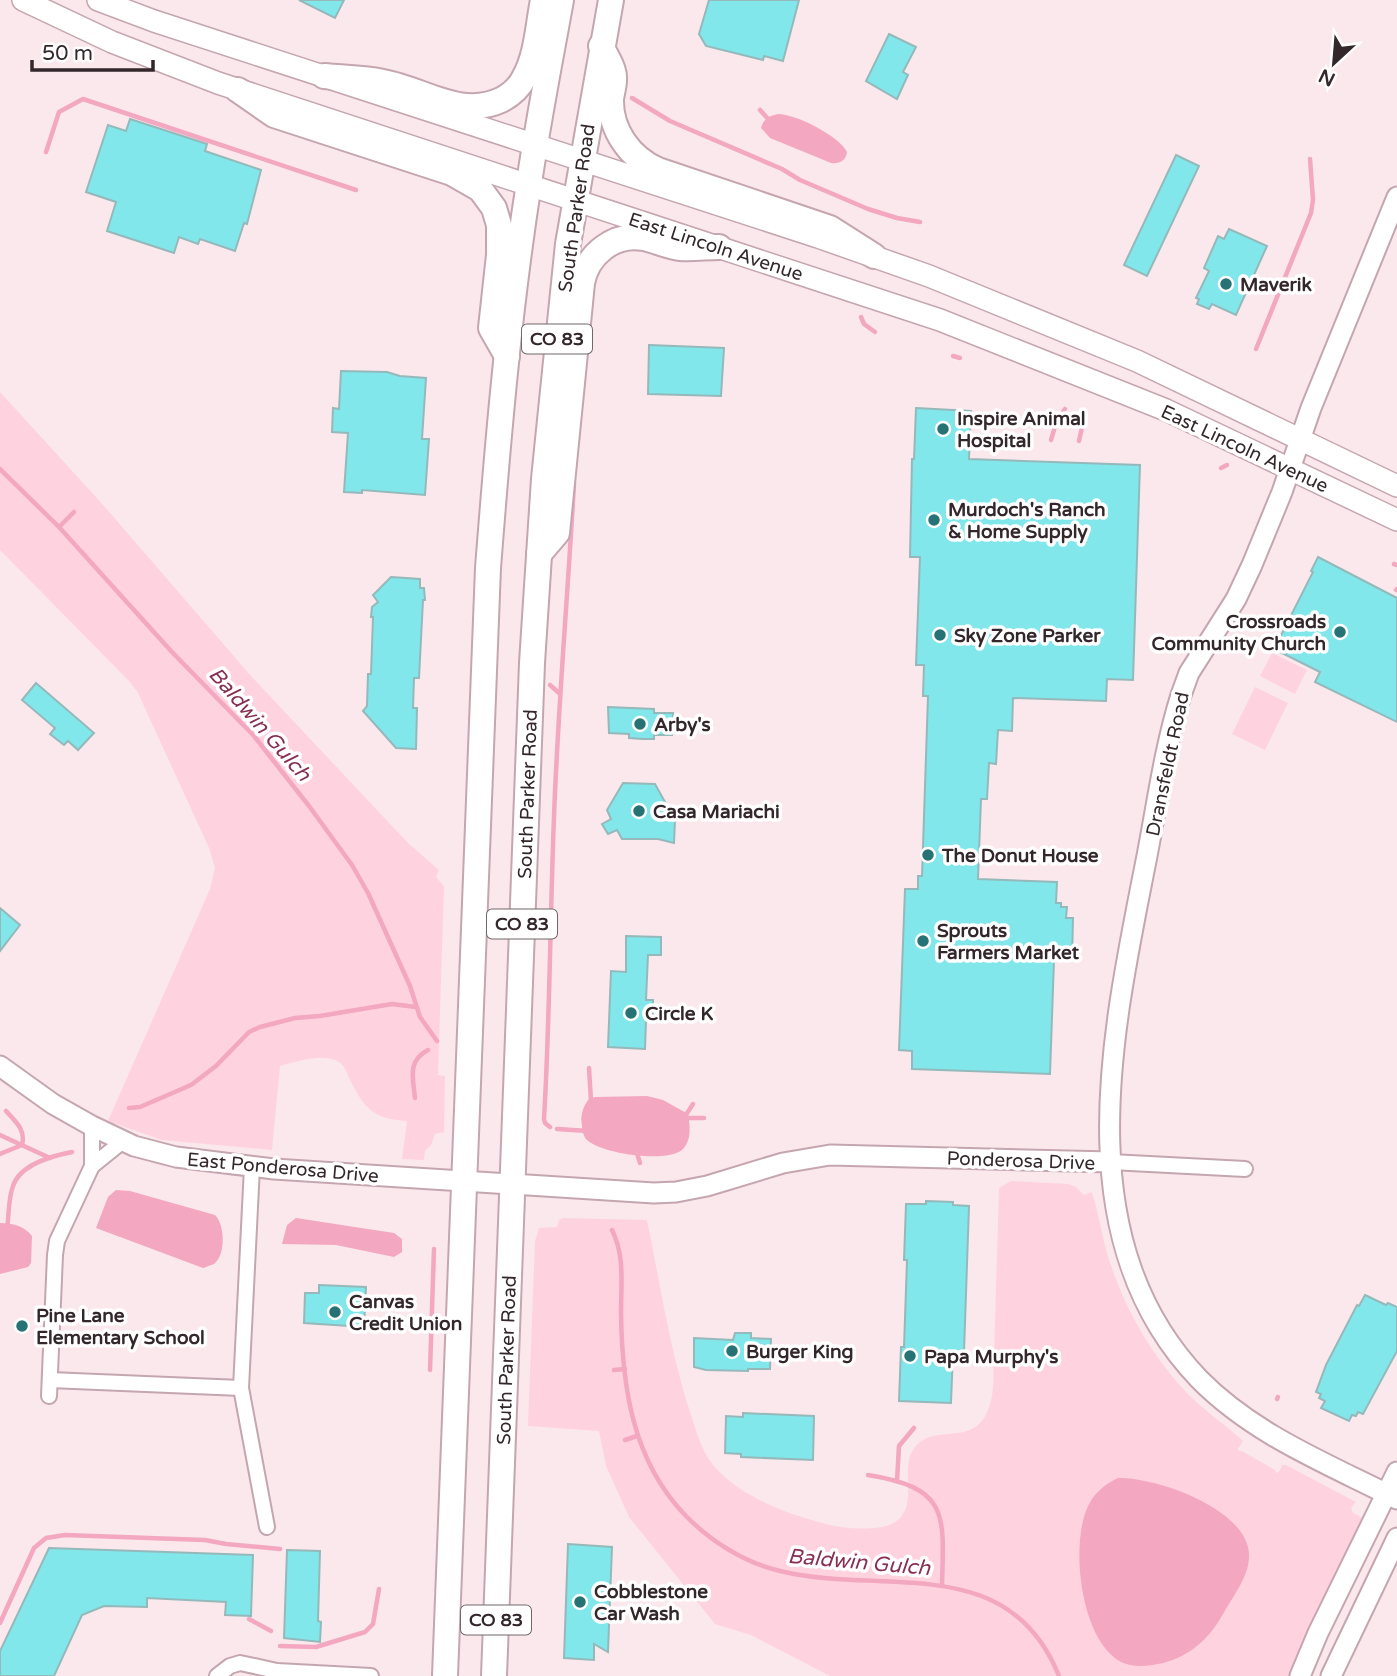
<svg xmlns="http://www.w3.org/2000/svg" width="1397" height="1676" font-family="'Varela Round',sans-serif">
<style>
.green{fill:#ffd2e0}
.water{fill:#f3a7c1}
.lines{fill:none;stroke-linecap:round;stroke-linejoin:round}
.stream{stroke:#f3a7c1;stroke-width:4.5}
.building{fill:#81e7eb;stroke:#95b9ba;stroke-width:2}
.street-casing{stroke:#c5a6b0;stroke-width:18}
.secondary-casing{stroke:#c5a6b0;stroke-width:23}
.primary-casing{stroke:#c5a6b0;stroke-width:24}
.highway-casing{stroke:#c5a6b0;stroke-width:28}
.street{stroke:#fff;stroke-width:14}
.secondary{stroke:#fff;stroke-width:19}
.primary{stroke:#fff;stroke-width:21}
.highway{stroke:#fff;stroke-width:24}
.poi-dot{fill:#277274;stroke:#fff;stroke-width:2.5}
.labels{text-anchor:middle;stroke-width:7;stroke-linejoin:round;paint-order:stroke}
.shield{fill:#fff;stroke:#70686b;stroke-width:2}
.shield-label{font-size:18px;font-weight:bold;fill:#33272b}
.street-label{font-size:19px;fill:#33272b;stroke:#fff}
.poi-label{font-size:19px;font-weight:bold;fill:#33272b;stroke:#fff;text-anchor:start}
.water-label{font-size:21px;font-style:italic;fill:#872f54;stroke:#fff}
</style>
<rect width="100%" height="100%" fill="#fbe8ed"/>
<!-- green -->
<g class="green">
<path d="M0 392 105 507 251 676 409 844 439 870 436 877 444 886 438 1075 445 1076 444 1132 435 1134 431 1145 425 1151 424 1160 402 1159 407 1121C373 1119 365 1109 350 1080 347 1073 345 1066 339 1062 324 1052 295 1062 280 1066L272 1150 162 1140 108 1121 210 889 215 868 209 848 138 693 130 682 0 550Z"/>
<polygon points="1272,653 1307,670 1295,694 1260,676"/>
<polygon points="1255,687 1288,703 1265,750 1232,734"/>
<path d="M1011 1181 1068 1184 1076 1187 1084 1195 1092 1192C1100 1218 1103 1245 1113 1271 1130 1319 1157 1363 1193 1399 1209 1414 1227 1426 1243 1441L1238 1449 1239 1451H1242L1275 1470 1276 1473 1279 1472 1282 1465H1286L1356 1502 1351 1508 1353 1513 1361 1517V1523L1306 1634 1289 1676H830L751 1635 715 1624 629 1517 606 1466 599 1431 528 1426 535 1241 539 1228 557 1227 559 1220 563 1218 647 1220C660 1284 670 1350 690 1412 696 1430 701 1450 713 1465 741 1498 790 1515 830 1525 848 1529 889 1533 901 1517 916 1498 901 1469 913 1450 935 1416 984 1459 993 1389L999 1188Z"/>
</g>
<!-- water -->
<g class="water">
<path d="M778 114C796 114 839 136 847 152 846 161 839 164 831 163L770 138 761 128C764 118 769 116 778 114Z"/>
<path d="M647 1096 663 1100 688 1114C690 1126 692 1141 682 1150 666 1163 602 1154 587 1140 583 1136 582 1130 582 1125 580 1116 583 1106 589 1099L595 1097Z"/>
<path d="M116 1190 130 1191 215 1215C225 1225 226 1255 214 1264 213 1264 204 1268 203 1268L96 1228 108 1197Z"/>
<polygon points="296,1218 394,1233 402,1239 402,1252 394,1257 336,1245 282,1244 287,1225"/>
<path d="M0 1223C13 1223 24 1226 32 1236L31 1263 28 1267 0 1274Z"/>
<path d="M1118 1478C1157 1477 1251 1510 1249 1557 1249 1576 1232 1598 1223 1614 1209 1639 1190 1656 1163 1663 1151 1666 1133 1668 1121 1662 1081 1640 1071 1550 1086 1511 1092 1495 1103 1485 1118 1478Z"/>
</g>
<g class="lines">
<!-- stream -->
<g class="stream">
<polyline points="632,98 670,121 782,169 800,180 868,209 897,218 920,222"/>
<polyline points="760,110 769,120"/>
<polyline points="46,152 59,112 83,99 356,190"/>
<polyline points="861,317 864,324 875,332"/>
<polyline points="1256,349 1311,213 1313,200 1310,159"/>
<polyline points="953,356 960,358"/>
<polyline points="1051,440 1057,420 1065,409"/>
<polyline points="1079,441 1084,418"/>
<polyline points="1221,468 1227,465"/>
<polyline points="0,469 59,527 171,651 254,736 309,806 352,865 368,893 410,986 420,1017 437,1041"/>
<polyline points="59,527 74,512"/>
<polyline points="1394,564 1397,565"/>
<polyline points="1396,590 1397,589"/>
<polyline points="550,685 559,693"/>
<polyline points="589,1068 591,1101"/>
<path d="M415 1098C413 1078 407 1061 428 1050"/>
<polyline points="129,1108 140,1107 191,1085 216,1066 249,1032 260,1027 295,1018 320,1016 392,1004 416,1007"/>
<polyline points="684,1118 704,1118"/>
<polyline points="684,1118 693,1104"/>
<path d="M550 1127 545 1123 544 1119C550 1018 550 917 554 817 558 705 568 594 574 483"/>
<polyline points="557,1129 588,1131"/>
<polyline points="0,1135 50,1158"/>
<polyline points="636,1150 640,1163"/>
<path d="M0 1154 22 1145C26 1130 16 1122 6 1111"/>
<path d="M7 1230C9 1216 8 1199 13 1186 20 1164 52 1156 72 1152"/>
<path d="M612 1230C625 1256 621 1283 621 1313 622 1385 632 1460 685 1515 710 1541 745 1563 780 1571 884 1596 1008 1550 1059 1676"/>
<polyline points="430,1370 434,1249"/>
<polyline points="614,1370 625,1369"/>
<polyline points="1277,1399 1278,1397"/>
<polyline points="625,1440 637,1436"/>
<path d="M868 1475C949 1488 944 1514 942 1585"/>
<polyline points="897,1481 899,1446 914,1428"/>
<polyline points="249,1619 271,1631"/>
<polyline points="0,1623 34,1548 46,1538 65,1535 205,1540 226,1544 280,1549"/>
<polyline points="280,1646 316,1647 365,1632 373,1624 379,1589"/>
</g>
</g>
<!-- building -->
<g class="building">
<polygon points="299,0 344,0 335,18"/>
<polygon points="709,0 799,0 783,61 764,56 763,60 706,46 699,34"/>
<polygon points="889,34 916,47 903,72 908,75 897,99 866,81"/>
<polygon points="130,119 207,144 205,151 261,170 247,224 244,223 235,251 200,239 198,244 179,237 174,253 107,231 116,202 86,192 108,125 126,131"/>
<polygon points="1176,155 1199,166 1147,276 1124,265"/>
<polygon points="1229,229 1267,246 1236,315 1212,304 1209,309 1197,304 1199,299 1196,298 1209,271 1204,268 1218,236 1224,239"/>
<polygon points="649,345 724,348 721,396 648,394"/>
<polygon points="341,371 387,372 400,376 426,378 422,439 429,439 425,495 362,490 362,493 344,492 348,433 332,432 333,408 339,409"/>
<polygon points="916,408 971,411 969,459 1140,465 1133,680 1107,679 1106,701 1013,698 1012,731 998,730 996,764 989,763 987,799 981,799 978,879 1057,882 1056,903 1061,903 1061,907 1067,907 1066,918 1073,918 1072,960 1054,960 1050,1074 912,1069 912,1051 899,1050 905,889 918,889 918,876 922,876 928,696 923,696 924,665 916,665 920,557 910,557 912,459 914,459"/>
<polygon points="1318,557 1397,598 1397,722 1315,682 1320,672 1274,649 1313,572 1311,571"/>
<polygon points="391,577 420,579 420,588 424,588 425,600 423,600 419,678 414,678 413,708 417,708 416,749 396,748 363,711 367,706 368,674 371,674 373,617 371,617 372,607 378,602 373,595"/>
<polygon points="36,683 94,733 78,750 68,741 64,745 50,734 55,728 22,700"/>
<polygon points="608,707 654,709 654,713 673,713 672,735 654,735 654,739 643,739 629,738 629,734 609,733"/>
<polygon points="623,783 655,784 675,820 674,843 658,839 622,839 617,830 608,834 602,824 611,819 607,810"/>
<polygon points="0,908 20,925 0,951"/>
<polygon points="626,936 661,937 661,955 648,955 646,1000 653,1000 653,1022 646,1021 645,1049 608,1047 611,971 626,972"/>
<polygon points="926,1201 953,1202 953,1205 969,1206 964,1352 953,1352 951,1403 899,1401 901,1347 904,1347 907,1260 904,1260 906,1204 926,1204"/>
<polygon points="319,1285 366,1287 364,1327 304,1323 305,1293 319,1293"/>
<polygon points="1365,1295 1386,1305 1388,1303 1397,1307 1397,1351 1363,1414 1358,1412 1356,1416 1352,1415 1349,1421 1321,1408 1325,1401 1319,1398 1321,1394 1316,1392 1326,1365 1357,1305 1359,1306"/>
<polygon points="735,1333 751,1333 751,1338 771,1339 770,1369 748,1369 748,1371 706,1370 694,1367 694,1338 733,1340"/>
<polygon points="743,1413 814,1416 813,1460 741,1457 741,1454 725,1453 726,1416 743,1417"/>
<polygon points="568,1544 612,1547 608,1652 594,1644 594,1660 564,1658"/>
<polygon points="49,1548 253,1555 251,1616 225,1615 226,1602 147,1598 147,1607 104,1606 82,1615 54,1676 0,1676 0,1651"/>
<polygon points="287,1550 320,1551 318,1621 321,1622 320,1642 284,1638"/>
</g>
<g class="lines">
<!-- street casing -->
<g class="street-casing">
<g id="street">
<polyline points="1111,1162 1245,1169"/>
<polyline points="92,1166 123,1141"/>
<polyline points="252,1167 241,1388 267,1527"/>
<polyline points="50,1380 241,1388"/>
<polyline points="49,1396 55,1255 57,1241 92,1166 92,1126"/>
<polyline points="217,1676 230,1666 240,1663 277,1671 371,1676"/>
</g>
</g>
<!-- secondary casing -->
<g class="secondary-casing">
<g id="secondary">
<path d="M1397 197 1311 408 1282 492 1252 565 1236 599 1189 673 1181 695C1163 752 1156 813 1144 871 1111 1038 1067 1241 1199 1379 1254 1435 1328 1464 1397 1499"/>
<polyline points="0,1066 53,1104 92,1126 134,1146 176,1157 274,1169 654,1193 676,1192 707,1186 783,1163 830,1155 1111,1162"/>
<polyline points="1300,1676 1318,1633 1397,1472"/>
<polyline points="1331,1676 1397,1538"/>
</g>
</g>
<!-- primary casing -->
<g class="primary-casing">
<g id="primary">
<polyline points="23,0 112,42 218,83 940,320 1166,410 1397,520"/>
<polyline points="98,0 154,21 818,237 929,276 1137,361 1397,486"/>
</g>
</g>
<!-- highway casing -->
<g class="highway-casing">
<g id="highway">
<path d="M601 46C605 54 611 63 613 71 616 80 612 91 611 99 610 130 630 158 658 170L830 228 874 256"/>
<path d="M324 76C343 78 364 78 383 82 423 89 460 119 501 100 511 95 519 88 524 78 537 55 538 25 543 0"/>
<polyline points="238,90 274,115 452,173 480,189 494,208 499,225 499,255 491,328 507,356"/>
<path d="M539 554 557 533 582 283C587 255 613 233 643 238 655 240 668 247 680 248 693 249 707 247 719 247"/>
<path d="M445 1676 488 568C498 439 509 310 529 183 538 122 550 61 561 0"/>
<polyline points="494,1676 532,663 544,479 568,244 611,0"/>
</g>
</g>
<!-- street -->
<use href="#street" class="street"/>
<!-- secondary -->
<use href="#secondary" class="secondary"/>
<!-- primary -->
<use href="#primary" class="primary"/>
<!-- highway -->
<use href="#highway" class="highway"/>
</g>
<!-- markers -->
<g class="poi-dot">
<circle cx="1226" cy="284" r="7"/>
<circle cx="943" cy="429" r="7"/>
<circle cx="934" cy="520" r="7"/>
<circle cx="1340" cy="632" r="7"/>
<circle cx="940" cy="635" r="7"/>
<circle cx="640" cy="724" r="7"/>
<circle cx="639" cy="811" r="7"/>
<circle cx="928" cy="855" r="7"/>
<circle cx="923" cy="941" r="7"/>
<circle cx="631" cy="1013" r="7"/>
<circle cx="335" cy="1312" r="7"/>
<circle cx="22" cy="1326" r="7"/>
<circle cx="732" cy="1351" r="7"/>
<circle cx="910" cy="1356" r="7"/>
<circle cx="580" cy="1602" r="7"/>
</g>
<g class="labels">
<!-- shield labels -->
<g class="shield">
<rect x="522" y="324.5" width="70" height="29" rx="5"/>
<rect x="487" y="909.5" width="70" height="29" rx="5"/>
<rect x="461" y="1605.5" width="70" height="29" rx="5"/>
</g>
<g class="shield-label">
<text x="557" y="345">CO 83</text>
<text x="522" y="930">CO 83</text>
<text x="496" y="1626">CO 83</text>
</g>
<!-- street labels -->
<g class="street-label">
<text transform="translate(576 208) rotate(-82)" y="7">South Parker Road</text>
<text transform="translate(716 246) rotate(18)" y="7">East Lincoln Avenue</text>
<text transform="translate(1245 448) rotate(25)" y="7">East Lincoln Avenue</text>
<text transform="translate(1167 764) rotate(-78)" y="7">Dransfeldt Road</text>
<text transform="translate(527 794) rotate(-88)" y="7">South Parker Road</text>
<text transform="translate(1021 1160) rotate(2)" y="7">Ponderosa Drive</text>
<text transform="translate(283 1167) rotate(5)" y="7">East Ponderosa Drive</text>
<text transform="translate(506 1360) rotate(-88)" y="7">South Parker Road</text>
</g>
<!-- poi labels -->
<g class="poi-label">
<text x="1240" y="291">Maverik</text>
<text x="957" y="425">Inspire Animal<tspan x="957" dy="22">Hospital</tspan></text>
<text x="948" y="516">Murdoch's Ranch<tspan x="948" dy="22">&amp; Home Supply</tspan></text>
<text x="1326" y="628" text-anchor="end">Crossroads<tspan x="1326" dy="22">Community Church</tspan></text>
<text x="954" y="642">Sky Zone Parker</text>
<text x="654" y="731">Arby's</text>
<text x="653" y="818">Casa Mariachi</text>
<text x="942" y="862">The Donut House</text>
<text x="937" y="937">Sprouts<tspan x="937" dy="22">Farmers Market</tspan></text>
<text x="645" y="1020">Circle K</text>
<text x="349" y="1308">Canvas<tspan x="349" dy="22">Credit Union</tspan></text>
<text x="36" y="1322">Pine Lane<tspan x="36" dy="22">Elementary School</tspan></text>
<text x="746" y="1358">Burger King</text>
<text x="924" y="1363">Papa Murphy's</text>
<text x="594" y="1598">Cobblestone<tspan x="594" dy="22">Car Wash</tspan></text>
</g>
<!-- water labels -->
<g class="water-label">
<text transform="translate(260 724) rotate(49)" y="7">Baldwin Gulch</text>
<text transform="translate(859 1562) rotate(5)" y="7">Baldwin Gulch</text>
</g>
</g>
<!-- north arrow -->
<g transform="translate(1334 63) rotate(206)" stroke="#ffffff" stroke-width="5" paint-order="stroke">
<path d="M0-5L12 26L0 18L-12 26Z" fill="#33272b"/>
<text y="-10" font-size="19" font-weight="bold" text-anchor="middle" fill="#33272b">N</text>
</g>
<!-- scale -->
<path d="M32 60v10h121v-10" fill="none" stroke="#33272b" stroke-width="3.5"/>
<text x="42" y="60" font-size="21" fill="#33272b" stroke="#ffffff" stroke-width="5" paint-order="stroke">50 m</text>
</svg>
